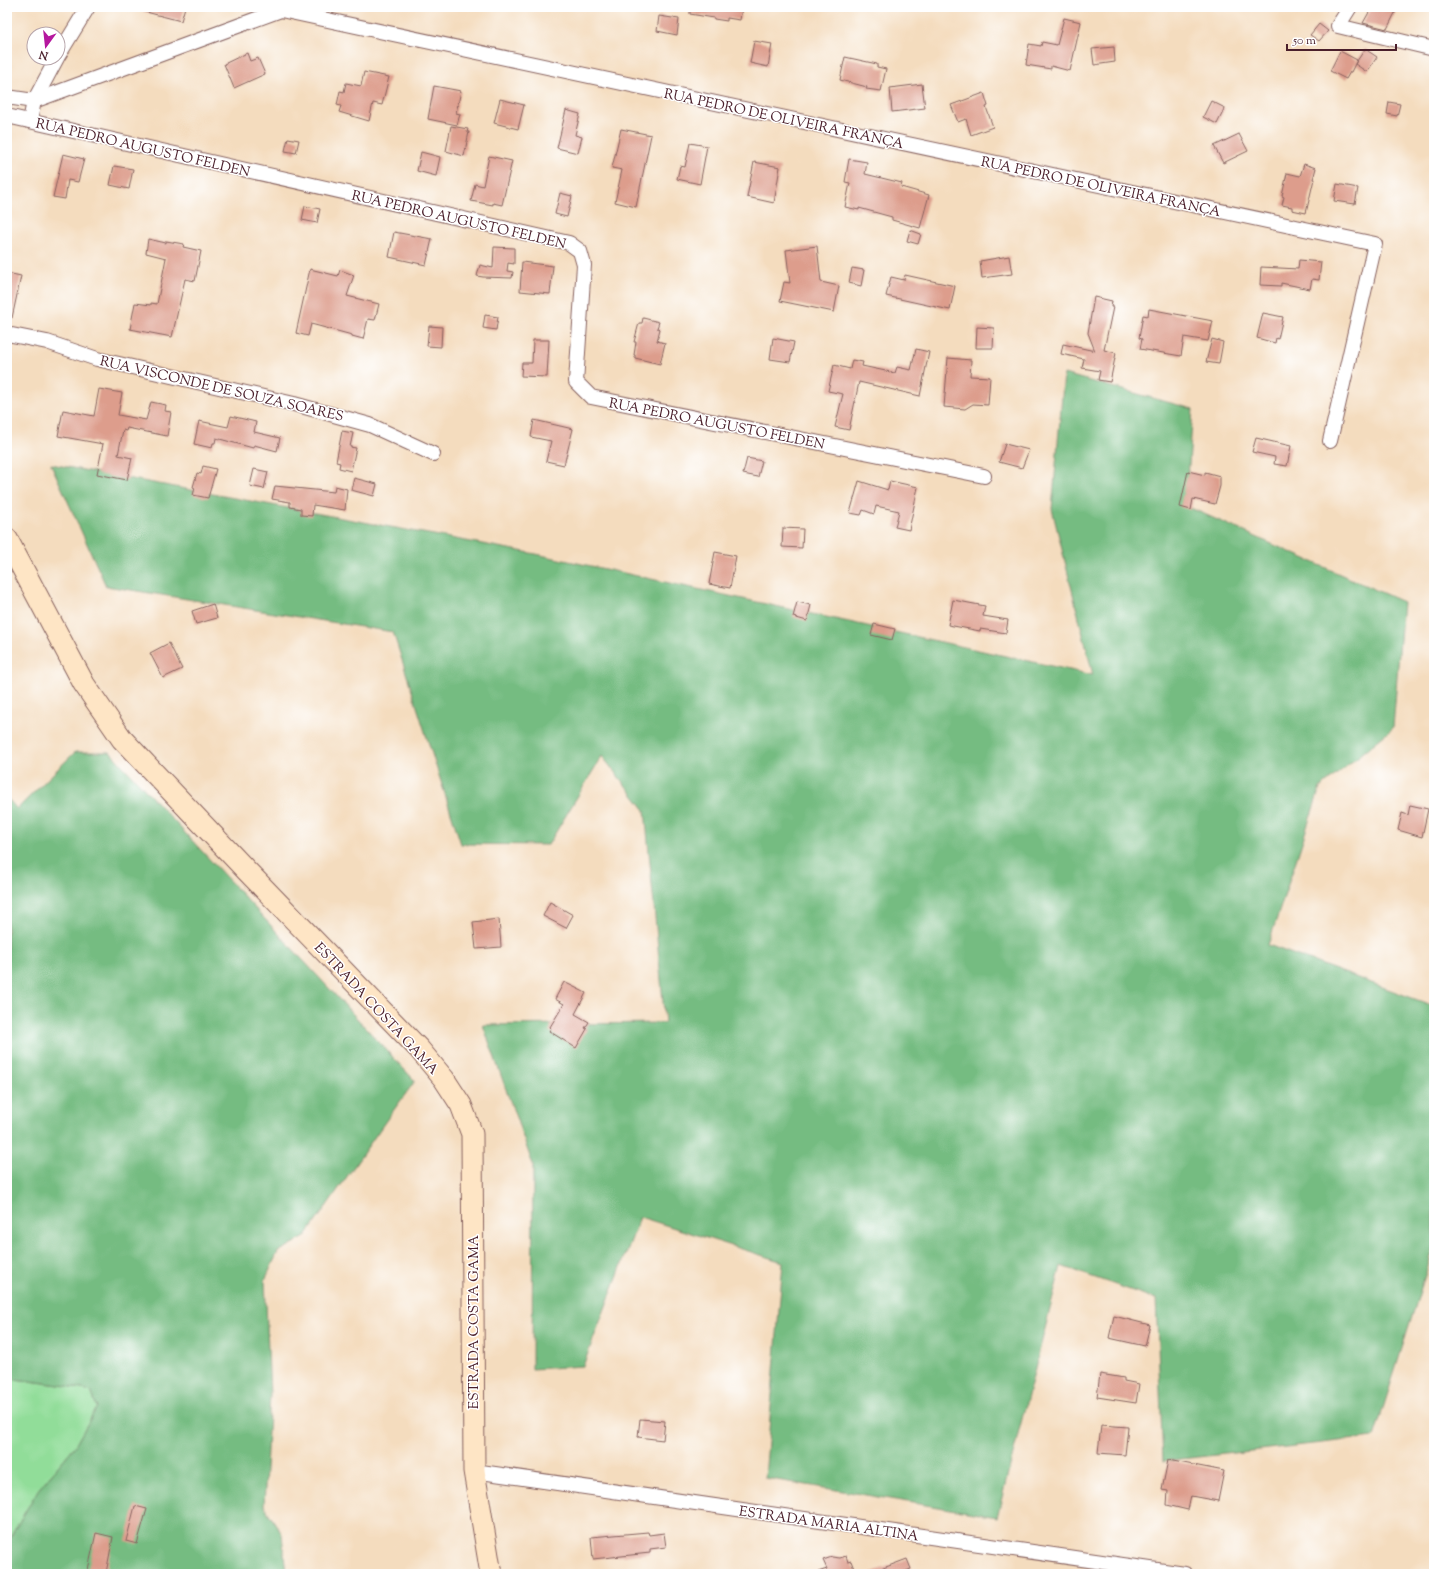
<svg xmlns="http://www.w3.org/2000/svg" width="1441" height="1581" font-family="'Sorts Mill Goudy',serif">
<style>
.green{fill:#91dd99;stroke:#6e7e62}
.forest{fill:#74bc81;stroke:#5f6e56}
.building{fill:#dd9d8c}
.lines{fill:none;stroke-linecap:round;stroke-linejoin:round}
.minor-casing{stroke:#86615e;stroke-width:16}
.secondary-casing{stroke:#86615e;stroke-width:23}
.minor{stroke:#fff;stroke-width:14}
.secondary{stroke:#fee5c5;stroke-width:21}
.labels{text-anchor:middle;stroke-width:3;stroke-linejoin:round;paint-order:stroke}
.street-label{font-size:14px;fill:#4a1f2b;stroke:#fff}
</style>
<rect width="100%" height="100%" fill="#fff"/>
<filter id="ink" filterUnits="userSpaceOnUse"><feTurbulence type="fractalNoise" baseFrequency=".025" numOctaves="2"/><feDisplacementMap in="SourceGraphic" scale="8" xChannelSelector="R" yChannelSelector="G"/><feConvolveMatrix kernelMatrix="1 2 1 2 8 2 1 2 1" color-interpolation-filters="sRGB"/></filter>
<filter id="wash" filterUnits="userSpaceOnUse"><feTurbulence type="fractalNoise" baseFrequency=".012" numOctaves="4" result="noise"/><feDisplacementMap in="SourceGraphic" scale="16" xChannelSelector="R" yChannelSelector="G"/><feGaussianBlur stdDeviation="0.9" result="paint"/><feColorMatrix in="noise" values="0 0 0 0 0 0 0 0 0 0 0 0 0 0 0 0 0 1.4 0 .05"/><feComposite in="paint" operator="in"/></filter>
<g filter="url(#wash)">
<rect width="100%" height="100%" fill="#f4dcbe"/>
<!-- green -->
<polygon class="green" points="7,1378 67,1386 91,1391 97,1407 75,1446 38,1490 7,1543"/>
<!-- forest -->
<g class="forest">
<polygon points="1064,374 1193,409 1186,506 1403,602 1393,728 1320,788 1268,945 1434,1006 1434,1247 1374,1437 1163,1461 1156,1299 1061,1266 997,1517 765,1478 783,1262 640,1217 583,1366 532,1369 533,1165 483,1025 665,1023 645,810 602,756 548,845 461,844 393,632 106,586 51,464 536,554 1093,675 1052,509"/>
<polygon points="75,752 110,752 415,1081 385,1122 305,1237 278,1252 265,1280 270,1395 264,1506 282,1534 286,1574 7,1574 7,1543 38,1490 75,1446 97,1407 91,1391 67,1386 7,1378 7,798 17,809"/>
</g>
<g id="blocks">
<!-- building -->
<g class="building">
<polygon points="142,7 185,7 181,21 142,11"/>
<polygon points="690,7 742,7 740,20 727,18 727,21 714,19 714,18 690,14"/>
<polygon points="1372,7 1398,7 1387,29 1363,23"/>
<polygon points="659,16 679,19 677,35 657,31"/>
<polygon points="1064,18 1081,22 1070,71 1051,66 1051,69 1026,65 1029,44 1041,46 1042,42 1057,45"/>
<polygon points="1319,24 1328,31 1319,41 1310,35"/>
<polygon points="754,41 772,44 768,67 750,63"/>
<polygon points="1114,47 1115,62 1094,65 1092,49"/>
<polygon points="1365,49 1377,57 1367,72 1355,64"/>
<polygon points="1340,51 1357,60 1351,72 1350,72 1346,79 1330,71"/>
<polygon points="247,53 250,61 258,58 265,74 234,88 224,64"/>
<polygon points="845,57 877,64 877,67 886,69 881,91 866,89 867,87 840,80"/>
<polygon points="364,72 389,77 382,105 373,103 369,121 339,112 341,106 337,105 340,91 344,92 346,83 361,86"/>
<polygon points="922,84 925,108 892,112 890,88"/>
<polygon points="434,86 461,91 456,113 460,114 457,125 428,119"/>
<polygon points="984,93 988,106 986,107 993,127 971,135 966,119 958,122 951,105"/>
<polygon points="500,99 524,105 518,129 494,123"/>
<polygon points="1211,101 1225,108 1217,124 1203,117"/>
<polygon points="1389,102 1400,104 1397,116 1387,114"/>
<polygon points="566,110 580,114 575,135 582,137 578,153 557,148"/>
<polygon points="451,126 468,129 467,132 469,132 464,156 446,151"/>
<polygon points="621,129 651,135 636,207 615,202 622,170 612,168"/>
<polygon points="1239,134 1248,151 1223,163 1214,146"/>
<polygon points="288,138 299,140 296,153 285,151"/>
<polygon points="690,143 707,146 700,184 677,179 680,166 685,167"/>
<polygon points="421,152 440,157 436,176 417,171"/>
<polygon points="63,154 84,159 78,182 68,180 65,199 53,197"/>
<polygon points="489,156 512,161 502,205 493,203 493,205 471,201 475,184 483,186"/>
<polygon points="849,159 867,162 865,174 902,183 901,187 929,195 920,228 892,220 892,217 859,208 859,210 845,207 850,183 845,182"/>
<polygon points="754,162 780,167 774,203 747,197"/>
<polygon points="1304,164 1316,168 1313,179 1314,179 1306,213 1292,210 1292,207 1282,205 1284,197 1282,196 1287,173 1300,176"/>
<polygon points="114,166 133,169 129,189 110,185"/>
<polygon points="1337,184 1358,188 1355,204 1334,201"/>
<polygon points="560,193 572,196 567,217 555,214"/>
<polygon points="305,206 320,209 317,223 302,220"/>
<polygon points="910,230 921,234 918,244 907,241"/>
<polygon points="394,232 432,239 426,265 389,257"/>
<polygon points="148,239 166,243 166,241 184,244 183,247 201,251 195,281 185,279 172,337 130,329 135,303 151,305 151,303 157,304 166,258 146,253"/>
<polygon points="817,246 821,282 839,286 834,312 780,301 784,282 790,283 786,250"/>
<polygon points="494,247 514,248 514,264 508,263 507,271 513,272 512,278 483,277 477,276 480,265 493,268"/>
<polygon points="1009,256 1012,274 982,278 980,261"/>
<polygon points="1299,260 1321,262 1319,280 1312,279 1310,289 1281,283 1281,286 1260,285 1261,267 1298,269"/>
<polygon points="522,262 553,266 550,294 520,291"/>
<polygon points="852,268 864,270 861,286 849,283"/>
<polygon points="310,269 338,276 340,270 354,275 347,296 379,304 375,320 368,319 363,339 352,336 352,335 311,324 308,336 296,333"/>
<polygon points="7,273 21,276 12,318 7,317"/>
<polygon points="905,275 955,286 950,310 886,296 891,277 904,280"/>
<polygon points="1094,297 1112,301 1111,307 1113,307 1104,350 1116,353 1110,382 1098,380 1100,371 1082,368 1084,359 1061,354 1063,344 1095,351 1088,333"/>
<polygon points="1149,309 1213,321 1208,341 1184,337 1181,356 1140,349 1142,339 1139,338 1143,315 1148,316"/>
<polygon points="1263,313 1283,317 1278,339 1276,338 1275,343 1257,338"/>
<polygon points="485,315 498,317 496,330 483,328"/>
<polygon points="643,318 659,322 657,328 660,329 657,341 665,343 660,364 635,358 635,355 634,355 636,342 634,342 639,323 642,323"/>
<polygon points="429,326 442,327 441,347 427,346"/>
<polygon points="977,327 994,328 993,348 976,348"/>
<polygon points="773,338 794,342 790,362 770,359"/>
<polygon points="1212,339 1223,342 1219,364 1206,362"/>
<polygon points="533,340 549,340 547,377 521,376 522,363 532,363"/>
<polygon points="916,349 929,352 920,396 859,382 849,430 835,427 843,394 828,391 834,365 850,369 852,360 863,362 862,366 895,373 897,367 911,370"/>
<polygon points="948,358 971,360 970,376 990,377 988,405 973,404 965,409 944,407"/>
<polygon points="99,389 122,393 118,415 146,420 151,402 166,405 165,411 171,412 167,436 127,428 126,431 123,430 118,455 132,458 127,480 97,474 103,444 58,436 63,410 94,416"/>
<polygon points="231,416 256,422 254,432 280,438 277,451 254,445 253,448 216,438 215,443 213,443 212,448 194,444 199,421 228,427"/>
<polygon points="534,420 573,429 564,465 546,461 551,441 531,437"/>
<polygon points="342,431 353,433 350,447 356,448 351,471 339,468 340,463 336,462"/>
<polygon points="1256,438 1291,446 1287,466 1274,464 1275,457 1252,452"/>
<polygon points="1005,444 1029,450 1022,468 999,462"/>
<polygon points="747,458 762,461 758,477 743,474"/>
<polygon points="203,466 216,469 208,498 193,495 195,488 193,487 197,473 201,474"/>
<polygon points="254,469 268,472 264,489 250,486"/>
<polygon points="1188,471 1205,475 1205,472 1220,476 1220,486 1215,504 1193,499 1191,510 1180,507"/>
<polygon points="354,478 377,484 374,496 351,490"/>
<polygon points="859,481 888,490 890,481 918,487 909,530 895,527 899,511 876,506 874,514 863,510 861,515 850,513"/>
<polygon points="275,486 334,492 335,486 347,489 345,510 313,505 312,516 301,515 301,509 290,507 290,502 272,499"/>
<polygon points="783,528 803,529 802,548 782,547"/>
<polygon points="715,552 736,556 730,588 709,584"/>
<polygon points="953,600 985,606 983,616 1008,620 1006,633 980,629 980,631 948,625"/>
<polygon points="797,602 811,605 807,621 793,617"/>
<polygon points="213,604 217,618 196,624 192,611"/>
<polygon points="874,624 895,629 892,640 871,635"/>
<polygon points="169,643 182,669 163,678 150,653"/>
<polygon points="1410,805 1428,809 1422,837 1398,830 1402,813 1408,815"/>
<polygon points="550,902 573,915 566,928 543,916"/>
<polygon points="499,919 501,947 476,949 473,922"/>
<polygon points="564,982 586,993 575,1014 589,1022 585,1028 587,1029 576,1048 549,1031 551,1028 550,1027 564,1004 555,999"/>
<polygon points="1114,1316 1150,1325 1145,1346 1109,1338"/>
<polygon points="1100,1374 1124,1378 1124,1381 1139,1384 1136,1403 1097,1397"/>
<polygon points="640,1419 665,1421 663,1440 638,1437"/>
<polygon points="1101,1425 1128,1427 1125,1455 1098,1453"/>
<polygon points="1168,1460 1224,1471 1218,1501 1191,1496 1188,1510 1167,1505 1168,1491 1162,1490"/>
<polygon points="135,1506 147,1509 137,1544 126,1541"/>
<polygon points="648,1532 649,1535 664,1533 666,1547 650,1549 650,1553 593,1559 591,1537"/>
<polygon points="96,1533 113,1537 106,1573 100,1571 99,1574 87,1574"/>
<polygon points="846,1556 848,1562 851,1561 856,1574 818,1574 818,1572 827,1569 823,1560 832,1557 840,1558"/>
<polygon points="907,1559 911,1569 899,1574 870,1574 870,1573"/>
</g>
</g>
</g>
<g filter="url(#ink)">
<use href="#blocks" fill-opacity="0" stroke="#86615e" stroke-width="1"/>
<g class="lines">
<!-- minor casing -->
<g class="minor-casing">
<g id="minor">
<polyline points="1350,7 1338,26 1434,49"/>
<polyline points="58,56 88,7"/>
<polyline points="7,97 34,101 281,10 1375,244 1330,441"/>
<polyline points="7,116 569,243 580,251 584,265 576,382 591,397 984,476"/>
<polyline points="30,121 34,101 57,58"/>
<polyline points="7,334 47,342 97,359 294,404 370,425 433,454"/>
<polyline points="474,1471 1185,1574"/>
</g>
</g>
<!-- secondary casing -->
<g class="secondary-casing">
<polyline id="secondary" points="7,539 84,684 122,739 247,871 419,1049 444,1079 461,1105 472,1134 474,1471 491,1574"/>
</g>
<!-- minor -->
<use href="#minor" class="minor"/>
<!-- secondary -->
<use href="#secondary" class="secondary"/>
</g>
</g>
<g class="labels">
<!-- street labels -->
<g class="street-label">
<text transform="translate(784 118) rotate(12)" y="5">RUA PEDRO DE OLIVEIRA FRANÇA</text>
<text transform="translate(143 147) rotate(13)" y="5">RUA PEDRO AUGUSTO FELDEN</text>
<text transform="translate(1101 186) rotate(12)" y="5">RUA PEDRO DE OLIVEIRA FRANÇA</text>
<text transform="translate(459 219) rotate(13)" y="5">RUA PEDRO AUGUSTO FELDEN</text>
<text transform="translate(222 388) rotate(13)" y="5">RUA VISCONDE DE SOUZA SOARES</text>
<text transform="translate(717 423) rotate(11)" y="5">RUA PEDRO AUGUSTO FELDEN</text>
<text transform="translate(377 1008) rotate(47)" y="5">ESTRADA COSTA GAMA</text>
<text transform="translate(473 1322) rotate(-90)" y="5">ESTRADA COSTA GAMA</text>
<text transform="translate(829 1523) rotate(8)" y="5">ESTRADA MARIA ALTINA</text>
</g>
</g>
<!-- margin -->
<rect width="1441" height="1581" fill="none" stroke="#fff" stroke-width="24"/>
<!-- north arrow -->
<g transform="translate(46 46) rotate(195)"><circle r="19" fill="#ffffff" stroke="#b7a5aa"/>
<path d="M0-3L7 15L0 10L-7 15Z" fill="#b5179e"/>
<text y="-6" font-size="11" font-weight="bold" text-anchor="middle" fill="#4a1f2b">N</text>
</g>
<!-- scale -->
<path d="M1287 44v6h109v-6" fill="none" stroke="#4a1f2b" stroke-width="2"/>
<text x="1293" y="44" font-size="12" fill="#4a1f2b" stroke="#ffffff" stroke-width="3" paint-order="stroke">50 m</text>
</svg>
